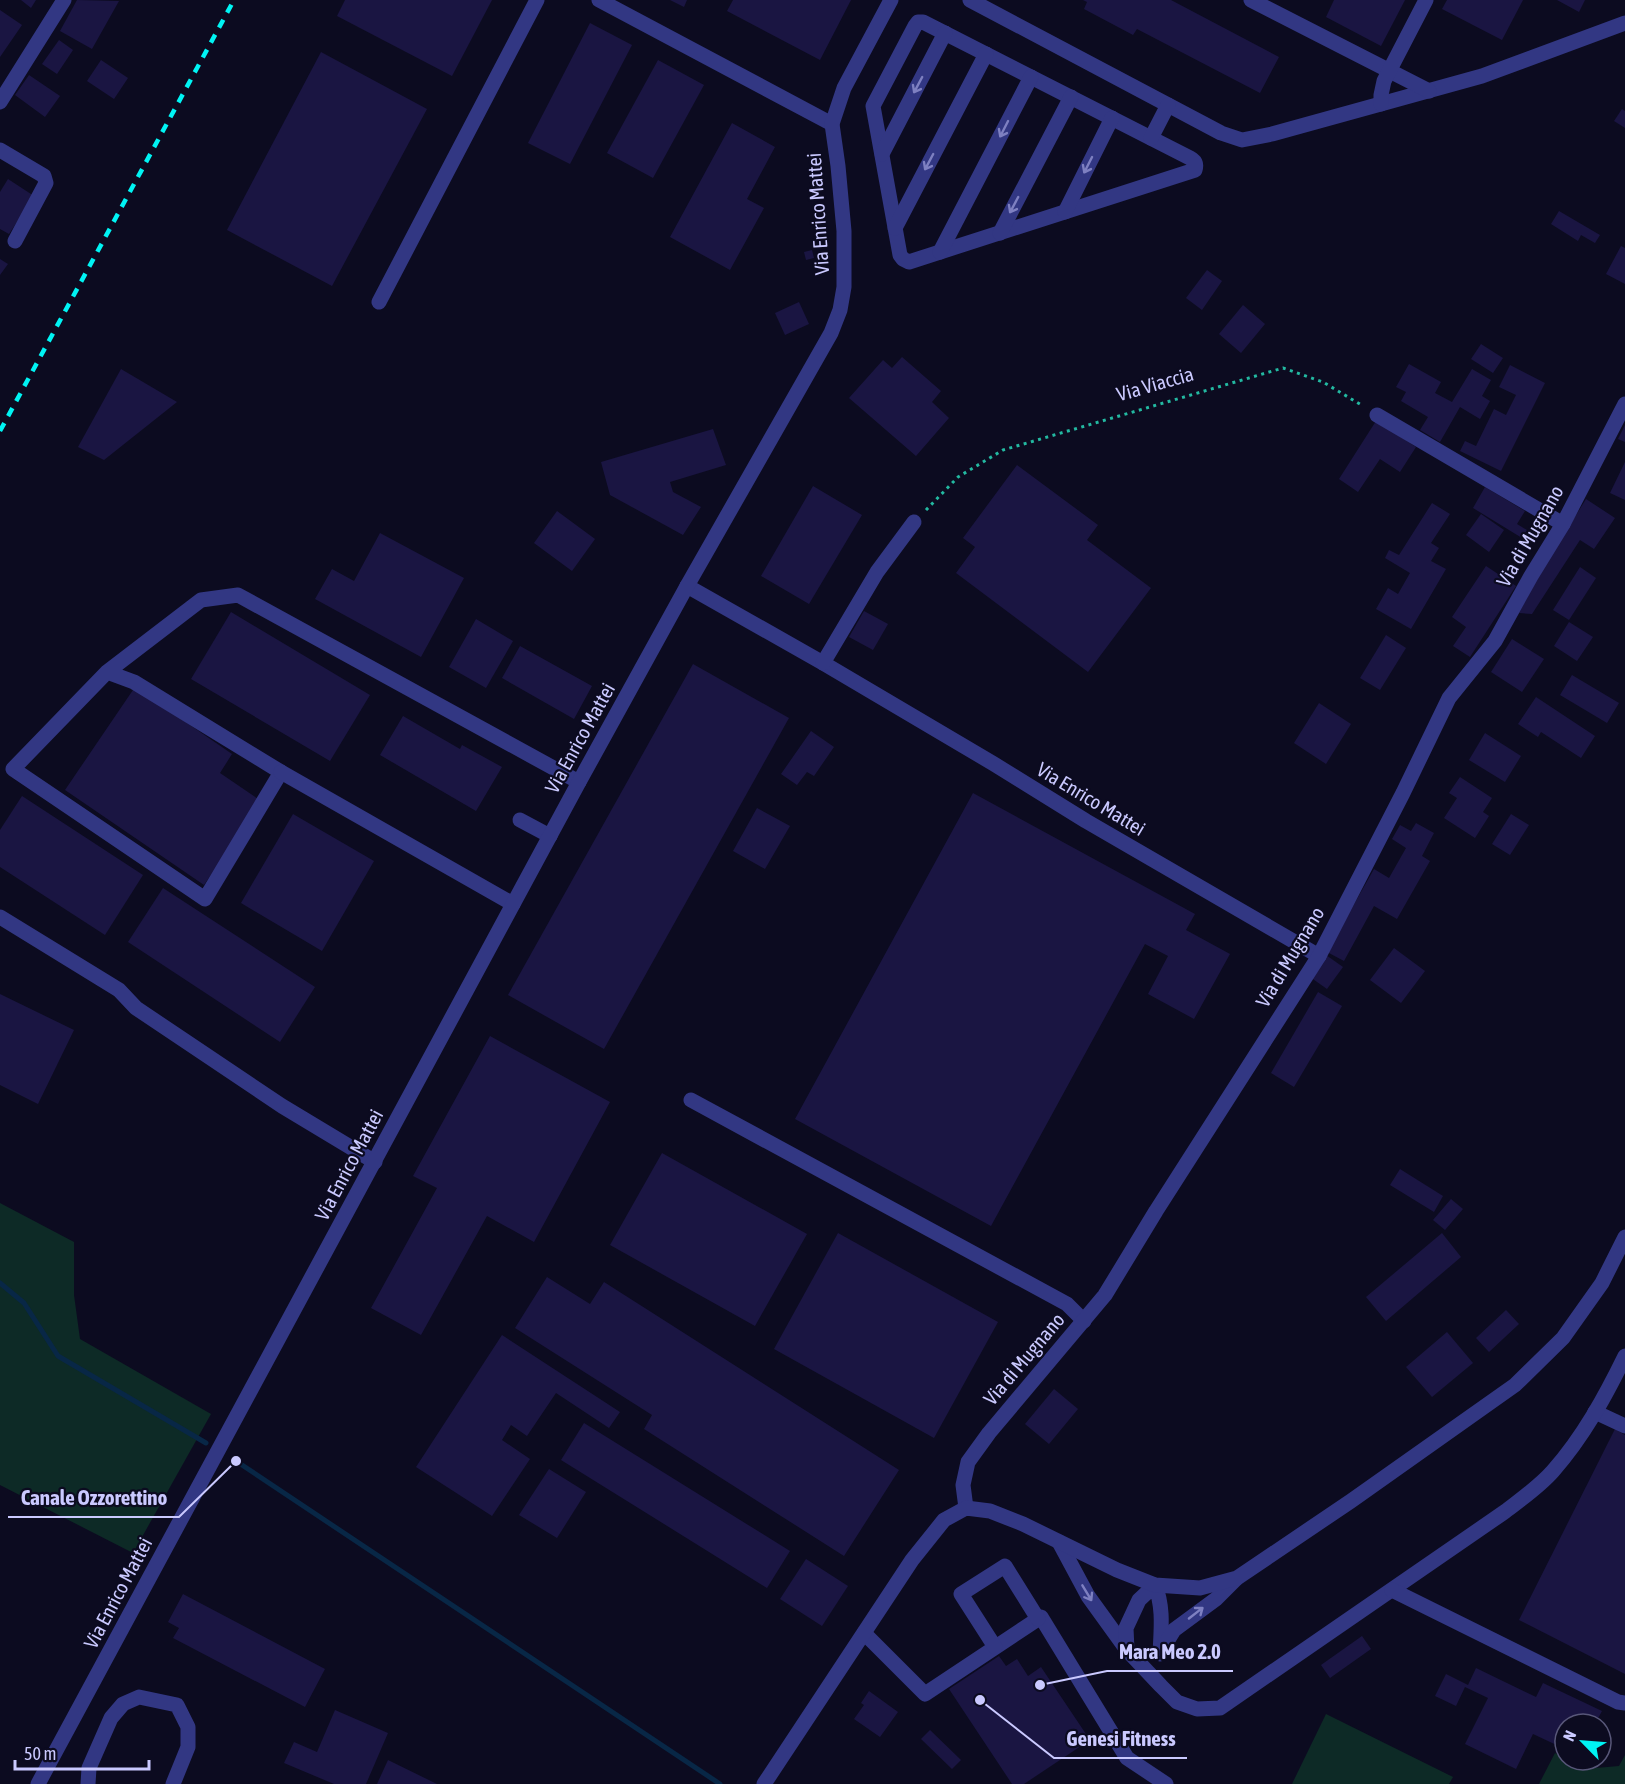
<svg xmlns="http://www.w3.org/2000/svg" width="1625" height="1784" font-family="'Asap Condensed',sans-serif">
<style>
.green{fill:#0d2a26}
.lines{fill:none;stroke-linecap:round;stroke-linejoin:round}
.stream{stroke:#082746;stroke-width:5}
.building{fill:#1a1542}
.path{stroke:#23b9a1;stroke-width:3;stroke-dasharray:3 4.5;stroke-linecap:butt}
.minor{stroke:#323783;stroke-width:15}
.rail{stroke:#00f4f4;stroke-width:4.5;stroke-dasharray:9 8;stroke-linecap:butt}
.oneway{stroke:#7e80c1}
.labels{text-anchor:middle;stroke-width:4.5;stroke-linejoin:round;paint-order:stroke}
.street-label{font-size:20px;fill:#cac9ff;stroke:#0c0b20}
.leader{fill:none;stroke:#cac9ff;stroke-width:2}
.callout-dot{fill:#cac9ff;stroke:#0c0b20;stroke-width:2}
.callout-label{font-size:21px;text-anchor:middle;font-weight:bold;fill:#cac9ff;stroke:#0c0b20;stroke-width:4.5;stroke-linejoin:round;paint-order:stroke}
</style>
<rect width="100%" height="100%" fill="#0c0b20"/>
<!-- green -->
<g class="green">
<polygon points="0,1203 74,1242 74,1295 80,1339 211,1414 133,1553 0,1485"/>
<polygon points="1326,1714 1453,1777 1449,1784 1292,1784"/>
<polygon points="1555,1753 1584,1769 1619,1766 1625,1755 1625,1784 1539,1784"/>
</g>
<g class="lines">
<!-- stream -->
<g class="stream">
<polyline points="0,1283 24,1303 58,1356 206,1443"/>
<polyline points="236,1461 720,1784"/>
</g>
</g>
<!-- building -->
<g class="building">
<polygon points="21,0 36,0 31,8"/>
<polygon points="77,0 119,1 92,49 60,31"/>
<polygon points="345,0 492,0 452,76 337,16"/>
<polygon points="670,0 687,0 684,7"/>
<polygon points="733,0 851,0 820,60 727,11"/>
<polygon points="1083,0 1171,0 1279,57 1260,93 1137,29 1133,35 1084,9 1087,2"/>
<polygon points="1334,0 1405,0 1381,46 1326,17"/>
<polygon points="1447,0 1523,0 1502,40 1442,9"/>
<polygon points="1557,0 1585,0 1579,12"/>
<polygon points="0,10 22,25 0,57"/>
<polygon points="590,23 632,45 570,164 528,143"/>
<polygon points="59,40 73,50 57,74 42,64"/>
<polygon points="321,52 427,109 332,286 227,230"/>
<polygon points="101,60 128,78 114,99 87,81"/>
<polygon points="658,60 704,85 653,178 607,153"/>
<polygon points="29,75 60,96 45,117 15,95"/>
<polygon points="1622,109 1625,111 1625,128 1614,121"/>
<polygon points="732,123 775,147 747,199 764,208 730,270 670,237"/>
<polygon points="8,179 34,196 9,234 0,229 0,192"/>
<polygon points="1559,211 1600,235 1595,243 1581,235 1578,241 1551,224"/>
<polygon points="1621,246 1625,248 1625,284 1606,274"/>
<polygon points="812,250 814,258 806,260 804,252"/>
<polygon points="0,259 8,264 0,275"/>
<polygon points="1207,270 1222,281 1202,310 1186,298"/>
<polygon points="799,302 809,324 785,335 775,313"/>
<polygon points="1243,305 1265,324 1241,353 1219,334"/>
<polygon points="1481,344 1503,358 1493,373 1471,359"/>
<polygon points="902,357 941,391 932,402 949,418 916,456 849,398 883,360 892,368"/>
<polygon points="1409,364 1441,382 1435,393 1452,402 1472,369 1491,380 1482,396 1490,401 1480,419 1460,407 1440,442 1420,430 1428,417 1401,401 1406,392 1396,387"/>
<polygon points="1510,365 1545,383 1501,471 1460,451 1465,441 1476,446 1494,409 1506,415 1516,395 1499,387"/>
<polygon points="121,369 177,402 104,460 78,447"/>
<polygon points="1376,421 1416,447 1400,472 1380,459 1358,492 1339,479"/>
<polygon points="1625,425 1625,442 1618,439"/>
<polygon points="713,429 726,465 670,482 673,492 701,507 683,535 610,495 601,462"/>
<polygon points="1625,462 1625,500 1610,493"/>
<polygon points="1017,465 1098,525 1087,540 1151,588 1088,672 956,573 975,547 963,538"/>
<polygon points="813,486 862,515 809,604 761,576"/>
<polygon points="1485,487 1525,511 1517,524 1527,530 1522,538 1473,508"/>
<polygon points="1586,499 1615,518 1594,549 1580,540 1532,614 1519,613 1540,573"/>
<polygon points="1432,503 1450,514 1431,543 1439,548 1431,561 1446,569 1411,629 1376,609 1388,588 1398,594 1410,573 1385,558 1389,550 1399,555"/>
<polygon points="557,511 595,539 572,571 534,543"/>
<polygon points="1481,514 1504,530 1489,552 1466,535"/>
<polygon points="380,533 464,578 421,657 315,599 332,569 354,581"/>
<polygon points="1486,566 1516,586 1470,657 1453,646 1466,627 1452,617"/>
<polygon points="1580,567 1596,578 1569,620 1553,610"/>
<polygon points="864,611 888,624 873,650 849,637"/>
<polygon points="231,612 370,695 330,761 191,679"/>
<polygon points="476,619 513,641 486,688 449,667"/>
<polygon points="1569,622 1593,637 1577,661 1554,646"/>
<polygon points="1386,635 1406,648 1380,690 1360,678"/>
<polygon points="1512,639 1544,659 1522,692 1491,672"/>
<polygon points="520,646 592,686 574,719 502,678"/>
<polygon points="693,664 789,718 604,1049 508,995"/>
<polygon points="1572,675 1619,703 1607,723 1560,695"/>
<polygon points="135,687 232,754 220,773 261,801 204,885 65,790"/>
<polygon points="1536,697 1595,736 1581,758 1541,732 1538,737 1518,724"/>
<polygon points="1319,703 1351,724 1326,764 1294,743"/>
<polygon points="403,716 460,749 462,745 502,767 476,811 380,755"/>
<polygon points="811,731 834,747 814,776 807,772 797,785 781,774"/>
<polygon points="1485,733 1521,756 1505,782 1469,760"/>
<polygon points="1460,777 1492,798 1483,812 1489,816 1475,838 1444,818 1457,798 1449,793"/>
<polygon points="973,793 1195,914 1186,930 1230,954 1194,1019 1148,994 1168,956 1145,944 991,1226 795,1119"/>
<polygon points="22,796 143,875 105,935 0,867 0,830"/>
<polygon points="757,808 790,826 765,869 733,851"/>
<polygon points="293,814 374,861 322,951 241,903"/>
<polygon points="1511,814 1529,825 1510,855 1492,844"/>
<polygon points="1416,823 1434,833 1422,856 1430,861 1397,919 1374,906 1344,961 1327,952 1374,869 1389,878 1406,848 1392,839 1400,825 1411,831"/>
<polygon points="163,888 315,987 280,1042 128,942"/>
<polygon points="1394,948 1425,971 1401,1003 1370,980"/>
<polygon points="1326,955 1343,967 1327,989 1310,977"/>
<polygon points="1318,992 1342,1006 1294,1087 1271,1073"/>
<polygon points="0,994 74,1030 38,1104 0,1085"/>
<polygon points="490,1036 610,1102 534,1242 487,1216 421,1335 371,1308 437,1188 413,1176"/>
<polygon points="662,1153 807,1234 755,1326 610,1245"/>
<polygon points="1400,1169 1443,1196 1434,1212 1390,1185"/>
<polygon points="1451,1199 1463,1209 1445,1230 1433,1220"/>
<polygon points="838,1233 998,1322 934,1438 774,1349"/>
<polygon points="1442,1233 1461,1257 1386,1321 1366,1297"/>
<polygon points="547,1277 590,1304 604,1282 899,1470 844,1556 644,1429 652,1415 515,1328"/>
<polygon points="1506,1310 1519,1324 1489,1352 1476,1338"/>
<polygon points="1447,1332 1473,1363 1432,1397 1406,1367"/>
<polygon points="502,1335 620,1412 609,1428 556,1393 527,1436 511,1425 502,1440 530,1459 492,1516 416,1467"/>
<polygon points="1054,1389 1078,1409 1049,1444 1025,1424"/>
<polygon points="584,1423 790,1551 767,1588 561,1460"/>
<polygon points="1615,1429 1625,1435 1625,1674 1519,1620"/>
<polygon points="549,1469 586,1492 557,1538 519,1515"/>
<polygon points="806,1559 848,1586 822,1626 780,1599"/>
<polygon points="183,1594 325,1669 305,1707 173,1638 179,1628 168,1622"/>
<polygon points="1362,1636 1371,1649 1330,1678 1321,1665"/>
<polygon points="999,1656 1006,1666 1017,1659 1028,1676 1041,1667 1090,1740 1024,1784 1012,1784 949,1689"/>
<polygon points="1476,1668 1536,1697 1543,1683 1602,1711 1595,1724 1565,1724 1565,1749 1533,1734 1516,1769 1465,1744 1488,1698 1465,1687 1456,1706 1435,1696 1446,1674 1468,1685"/>
<polygon points="869,1691 898,1712 880,1737 854,1719 864,1705 861,1703"/>
<polygon points="335,1710 388,1733 366,1784 334,1784 284,1763 294,1742 317,1752"/>
<polygon points="930,1730 961,1760 952,1769 921,1739"/>
<polygon points="388,1760 437,1784 377,1784"/>
</g>
<g class="lines">
<!-- path -->
<polyline class="path" points="926,510 958,477 1003,450 1283,368 1323,382 1363,406"/>
<!-- minor -->
<g class="minor">
<polyline points="599,0 832,124"/>
<polyline points="970,0 1221,133 1242,140 1272,134 1482,76 1625,23"/>
<polyline points="1251,0 1429,91"/>
<path d="M918 22H923L1190 158C1195 161 1197 163 1195 170L909 262 903 259 900 255 873 106 915 26Z"/>
<polyline points="0,102 64,0"/>
<polyline points="1381,104 1381,95 1384,81 1426,0"/>
<polyline points="1151,138 1168,105"/>
<polyline points="0,150 44,176 46,183 15,241"/>
<polyline points="882,154 945,33"/>
<polyline points="1065,212 1112,118"/>
<polyline points="895,228 986,54"/>
<polyline points="1000,233 1071,97"/>
<polyline points="940,252 1031,77"/>
<polyline points="379,302 537,0"/>
<polyline points="1377,415 1563,524"/>
<polyline points="687,586 823,663 994,764 1086,821 1319,956"/>
<polyline points="823,663 877,572 914,522"/>
<polyline points="107,672 134,682 281,772 205,899 13,769 107,672 201,600 238,595 579,782"/>
<polyline points="281,772 513,904"/>
<polyline points="520,820 550,836"/>
<polyline points="0,917 119,990 136,1008 282,1106 375,1162"/>
<polyline points="691,1100 1067,1304 1084,1321"/>
<polyline points="1595,1412 1625,1426"/>
<polyline points="966,1508 963,1485 968,1462 989,1433 1105,1295 1156,1211 1319,956 1403,793 1449,698 1495,641 1531,576 1563,524 1625,404"/>
<path d="M1059 1542 1088 1596 1127 1650 1161 1686 1177 1702 1197 1709 1220 1708 1503 1513C1520 1500 1539 1487 1553 1471 1583 1437 1605 1397 1625 1356"/>
<polyline points="1392,1590 1618,1702 1625,1703"/>
<polyline points="864,1633 925,1694 1041,1617 1127,1758 1166,1784"/>
<polyline points="995,1647 961,1594 1005,1566 1038,1619"/>
<path d="M1127 1650 1126 1628 1139 1600 1155 1585C1164 1608 1161 1630 1160 1654"/>
<polyline points="1161,1651 1174,1630 1216,1599 1236,1579"/>
<polyline points="38,1784 579,782 687,586 831,333 840,310 844,287 844,231 838,166 832,124 844,88 891,0"/>
<polyline points="88,1784 89,1768 111,1718 123,1704 139,1697 177,1705 188,1727 188,1747 173,1784"/>
<polyline points="764,1784 912,1560 944,1520 966,1508 990,1511 1023,1524 1117,1570 1155,1585 1200,1588 1237,1578 1351,1501 1515,1385 1563,1338 1602,1283 1625,1237"/>
</g>
<!-- rail -->
<polyline class="rail" points="0,431 234,0"/>
</g>
<!-- one-way arrows -->
<defs><path id="oneway-shaft" d="M-6 0H5M1.5-3L5.5 0L1.5 3" fill="none" stroke-width="1.6" stroke-linecap="round" stroke-linejoin="round" transform="scale(1.5)"/></defs>
<g class="oneway">
<use href="#oneway-shaft" transform="translate(918 85) rotate(118)"/>
<use href="#oneway-shaft" transform="translate(1004 129) rotate(117)"/>
<use href="#oneway-shaft" transform="translate(929 162) rotate(118)"/>
<use href="#oneway-shaft" transform="translate(1088 165) rotate(117)"/>
<use href="#oneway-shaft" transform="translate(1014 205) rotate(118)"/>
<use href="#oneway-shaft" transform="translate(1087 1593) rotate(59)"/>
<use href="#oneway-shaft" transform="translate(1196 1613) rotate(-38)"/>
</g>
<g class="labels">
<!-- street labels -->
<g class="street-label">
<text transform="translate(818 214) rotate(-94)" y="7">Via Enrico Mattei</text>
<text transform="translate(1155 384) rotate(-16)" y="7">Via Viaccia</text>
<text transform="translate(1530 536) rotate(-60)" y="7">Via di Mugnano</text>
<text transform="translate(580 738) rotate(-61)" y="7">Via Enrico Mattei</text>
<text transform="translate(1091 799) rotate(31)" y="7">Via Enrico Mattei</text>
<text transform="translate(1290 957) rotate(-59)" y="7">Via di Mugnano</text>
<text transform="translate(349 1165) rotate(-62)" y="7">Via Enrico Mattei</text>
<text transform="translate(1024 1359) rotate(-50)" y="7">Via di Mugnano</text>
<text transform="translate(118 1593) rotate(-62)" y="7">Via Enrico Mattei</text>
</g>
</g>
<!-- callouts -->
<path class="leader" d="M236 1461L179 1517H8M1040 1685L1107 1671H1233M980 1700L1054 1758H1187"/>
<g class="callout-dot">
<circle cx="236" cy="1461" r="6"/>
<circle cx="1040" cy="1685" r="6"/>
<circle cx="980" cy="1700" r="6"/>
</g>
<g class="callout-label">
<text x="94" y="1505">Canale Ozzorettino</text>
<text x="1170" y="1659">Mara Meo 2.0</text>
<text x="1121" y="1746">Genesi Fitness</text>
</g>
<!-- north arrow -->
<g transform="translate(1583 1742) rotate(295)"><circle r="28" fill="#0c0b20" stroke="#585779" stroke-width="1.5"/>
<path d="M0-4.5L10 22L0 15L-10 22Z" fill="#00f4f4"/>
<text y="-9" font-size="16" font-weight="bold" text-anchor="middle" fill="#cac9ff">N</text>
</g>
<!-- scale -->
<path d="M15 1760v9h134v-9" fill="none" stroke="#cac9ff" stroke-width="3"/>
<text x="24" y="1760" font-size="18" fill="#cac9ff" stroke="#0c0b20" stroke-width="4.5" paint-order="stroke">50 m</text>
</svg>
